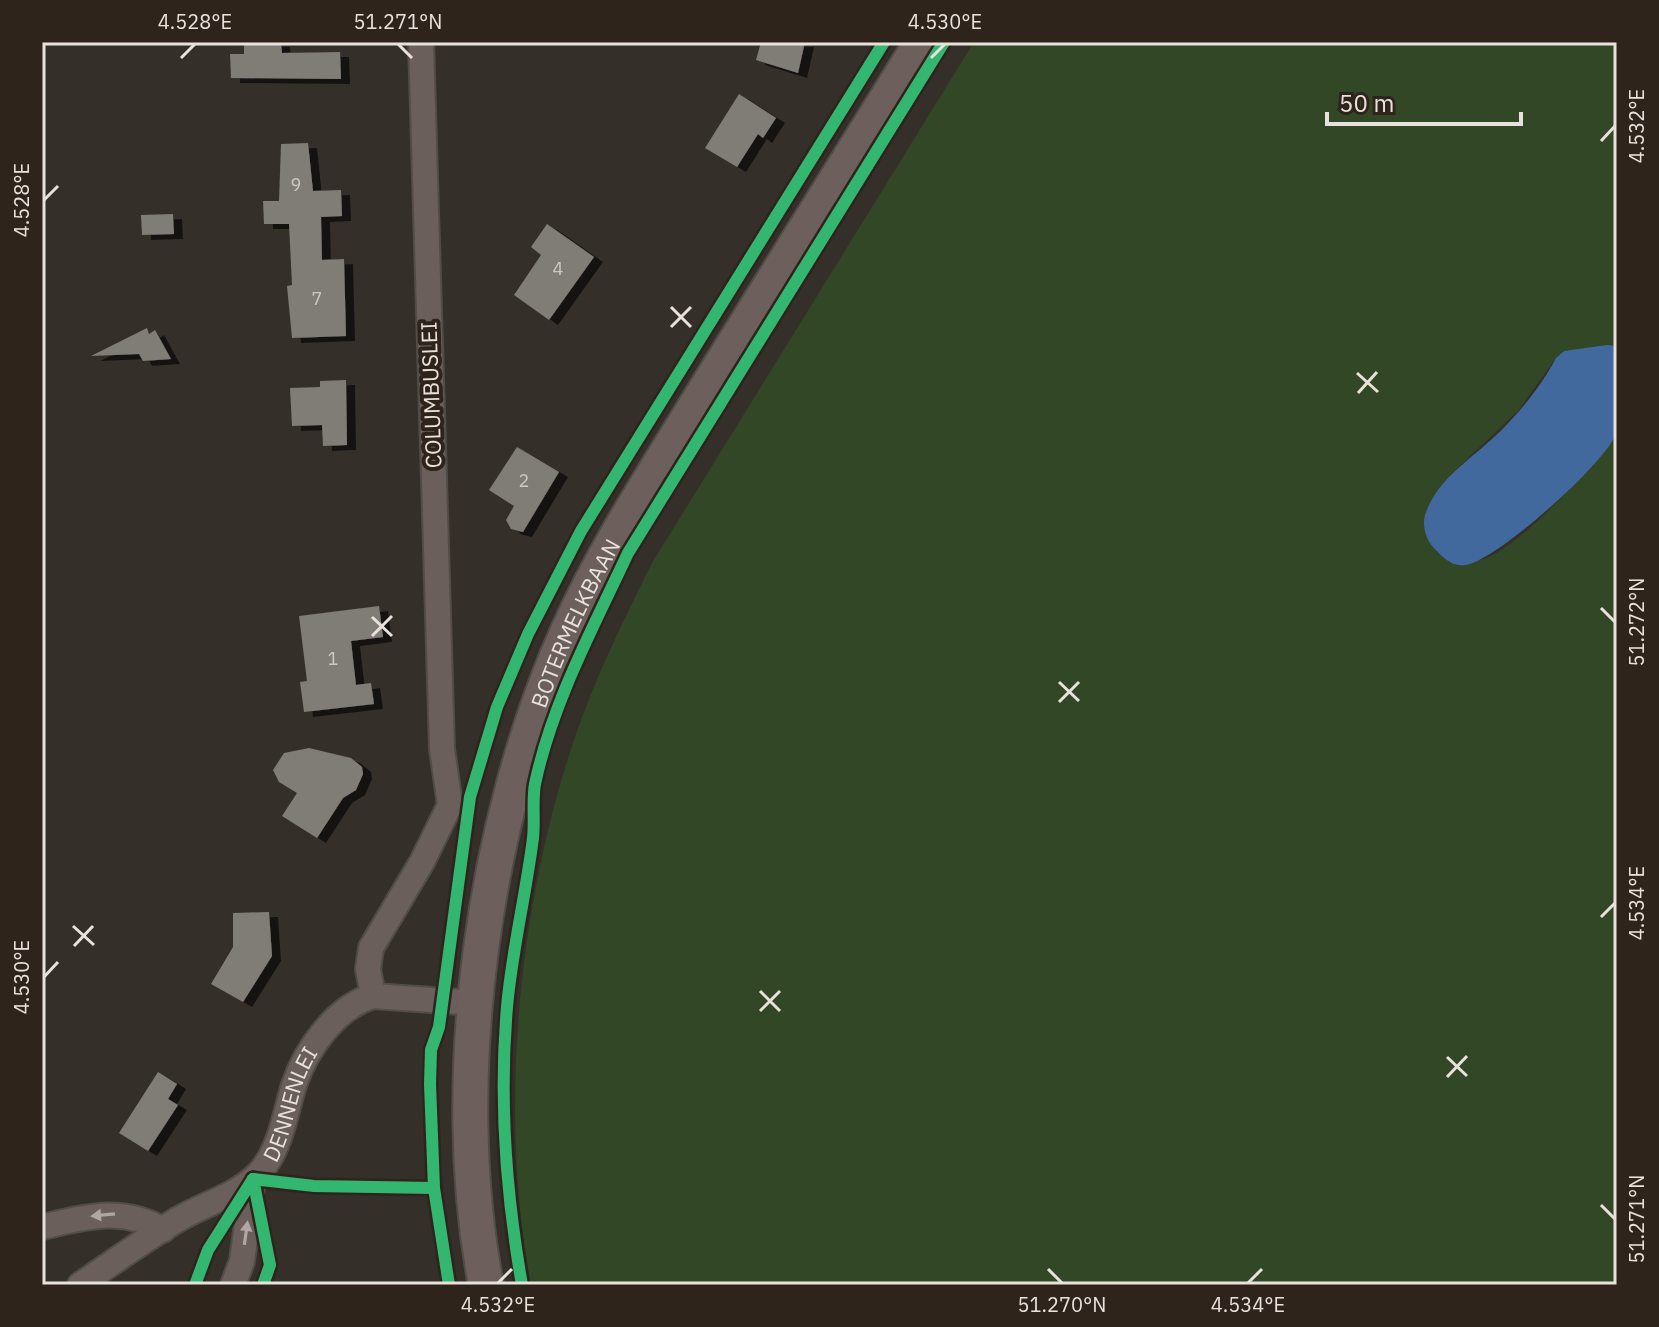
<svg xmlns="http://www.w3.org/2000/svg" width="1659" height="1327" font-family="'IBM Plex Sans',sans-serif">
<style>
.green{fill:#324725}
.water{fill:#41699d}
.building{fill:#807b76;filter:url(#shadow)}
.lines{fill:none;stroke-linecap:round;stroke-linejoin:round}
.street-casing{stroke:#514c47;stroke-width:28}
.secondary-casing{stroke:#514c47;stroke-width:38}
.street{stroke:#6a5f5b;stroke-width:24}
.secondary{stroke:#6d605c;stroke-width:34}
.cycleway-casing{stroke:#2f241b;stroke-width:17}
.cycleway{stroke:#33b770;stroke-width:12}
.oneway{fill:#b0a7a2}
.ticks{fill:none;stroke:#e9e2dc;stroke-width:3}
.labels{text-anchor:middle;stroke-width:8;stroke-linejoin:round;paint-order:stroke}
.number-label{font-size:18px;fill:#cfc8c2}
.street-label{font-size:22px;fill:#e9e2dc;stroke:#2f241b}
.neatline{fill:none;stroke:#e9e2dc;stroke-width:3}
.ticks-label{font-size:20px;text-anchor:middle;fill:#e9e2dc}
</style>
<defs>
<filter id="shadow"><feDropShadow dx="9" dy="5" stdDeviation="0" flood-color="#0009"/></filter>
</defs>
<rect width="100%" height="100%" fill="#352f2a"/>
<!-- green -->
<path class="green" d="M974 42H1617V346L1564 351 1556 358 1518 411 1450 475 1431 545 1450 563C1461 562 1477 562 1487 558 1528 539 1590 469 1617 433V1285H531C498 1112 518 907 574 740 595 678 623 621 652 563Z"/>
<!-- water -->
<path class="water" d="M1607 345 1617 346C1617 372 1623 406 1617 431 1611 459 1494 563 1465 565 1452 567 1442 557 1434 548 1426 540 1422 526 1425 515 1437 480 1467 462 1492 439 1517 416 1541 387 1556 358L1564 351Z"/>
<!-- building -->
<g class="building">
<polygon points="244,42 281,42 282,53 340,52 341,79 231,78 230,54 244,54"/>
<polygon points="761,42 805,42 798,73 756,60"/>
<polygon points="739,94 776,118 763,138 758,134 737,167 705,148"/>
<polygon points="308,143 313,191 341,190 342,216 321,217 322,260 344,259 346,336 292,338 287,286 292,285 289,224 264,224 263,201 279,201 281,144"/>
<polygon points="173,214 174,234 142,235 141,215"/>
<polygon points="547,224 594,257 549,320 514,295 541,255 531,247"/>
<polygon points="147,328 149,334 155,330 171,359 143,361 139,354 91,356"/>
<polygon points="346,380 347,445 323,446 322,425 292,426 290,388 320,387 320,381"/>
<polygon points="517,447 559,472 523,532 511,529 506,520 514,506 489,490"/>
<polygon points="379,606 383,637 351,641 356,685 371,683 374,704 304,712 300,682 307,681 299,616"/>
<polygon points="309,748 351,758 362,767 363,774 356,790 343,798 317,838 282,816 297,793 279,782 273,770 284,753"/>
<polygon points="269,912 272,956 243,1002 211,984 233,947 233,913"/>
<polygon points="158,1072 177,1084 168,1099 178,1105 148,1151 119,1133"/>
</g>
<g class="lines">
<!-- street casing -->
<g class="street-casing">
<g id="street">
<polyline points="373,996 368,969 371,948 422,862 450,805 442,749 421,42"/>
<path d="M42 1227C86 1217 122 1206 163 1230"/>
<path id="s1" d="M80 1285C112 1263 144 1240 177 1220 200 1206 232 1197 253 1179 280 1156 284 1117 294 1085 306 1049 336 1007 373 996L476 1003"/>
<polyline points="233,1285 242,1261 253,1179"/>
</g>
</g>
<!-- secondary casing -->
<g class="secondary-casing">
<g id="secondary">
<path id="s2" d="M486 1285C447 1082 483 820 568 631 606 546 658 468 706 389 778 273 850 158 922 42"/>
</g>
</g>
<!-- street -->
<use href="#street" class="street"/>
<!-- secondary -->
<use href="#secondary" class="secondary"/>
<!-- cycleway casing -->
<g class="cycleway-casing">
<g id="cycleway">
<polyline points="253,1179 314,1186 434,1188"/>
<polyline points="253,1179 270,1265 263,1285"/>
<polyline points="195,1285 208,1250 253,1179"/>
<polyline points="449,1285 434,1188 430,1084 431,1050 439,1027 470,797 497,707 528,634 581,531 884,42"/>
<path d="M522 1285C506 1194 499 1099 507 1007 512 950 526 894 533 838 535 820 532 801 535 784 552 703 594 626 628 553L944 42"/>
</g>
</g>
<!-- cycleway -->
<use href="#cycleway" class="cycleway"/>
</g>
<!-- one-way arrows -->
<defs><path id="oneway-solid" d="M-6-.8H1V-3.2L6.5 0L1 3.2V.8H-6Z" transform="scale(2)"/></defs>
<g class="oneway">
<use href="#oneway-solid" transform="translate(103 1215) rotate(175)"/>
<use href="#oneway-solid" transform="translate(246 1233) rotate(-82)"/>
</g>
<!-- ticks -->
<path class="ticks" d="M398 44 412 58M181 58 195 44M931 58 945 44M1601 141 1615 126M44 200 58 186M671 307 691 327M671 327 691 307M1357 373 1378 392M1358 393 1377 372M1601 608 1615 622M372 617 392 636M372 636 392 616M1059 682 1079 701M1059 702 1079 682M1601 917 1615 903M73 926 94 945M74 946 93 926M44 977 58 962M760 991 780 1011M760 1011 780 991M1447 1057 1467 1076M1447 1077 1467 1056M1601 1205 1615 1219M1048 1269 1062 1283M498 1283 512 1269M1248 1283 1262 1269"/>
<g class="labels">
<!-- number labels -->
<g class="number-label">
<text x="296" y="191">9</text>
<text x="558" y="275">4</text>
<text x="317" y="305">7</text>
<text x="524" y="487">2</text>
<text x="333" y="665">1</text>
</g>
<!-- street labels -->
<g class="street-label">
<text transform="translate(431 395) rotate(-92)" y="8">COLUMBUSLEI</text>
<text dy="8" stroke="none"><textPath href="#s2" startOffset="678">BOTERMELKBAAN</textPath></text>
<text dy="8" stroke="none"><textPath href="#s1" startOffset="288">DENNENLEI</textPath></text>
</g>
</g>
<!-- border -->
<rect width="1659" height="1327" fill="none" stroke="#2f241b" stroke-width="88"/>
<!-- scale -->
<path d="M1327 112v12h194v-12" fill="none" stroke="#e9e2dc" stroke-width="4"/>
<text x="1339" y="112" font-size="24" fill="#e9e2dc" stroke="#2f241b" stroke-width="6" paint-order="stroke">50 m</text>
<rect x="44" y="44" width="1571" height="1239" class="neatline"/>
<g class="ticks-label">
<text x="195" y="29">4.528°E</text>
<text x="398" y="29">51.271°N</text>
<text x="945" y="29">4.530°E</text>
<text transform="translate(1637 126) rotate(-90)" y="7">4.532°E</text>
<text transform="translate(22 200) rotate(-90)" y="7">4.528°E</text>
<text transform="translate(1637 622) rotate(-90)" y="7">51.272°N</text>
<text transform="translate(1637 903) rotate(-90)" y="7">4.534°E</text>
<text transform="translate(22 977) rotate(-90)" y="7">4.530°E</text>
<text transform="translate(1637 1219) rotate(-90)" y="7">51.271°N</text>
<text x="498" y="1312">4.532°E</text>
<text x="1062" y="1312">51.270°N</text>
<text x="1248" y="1312">4.534°E</text>
</g>
</svg>
